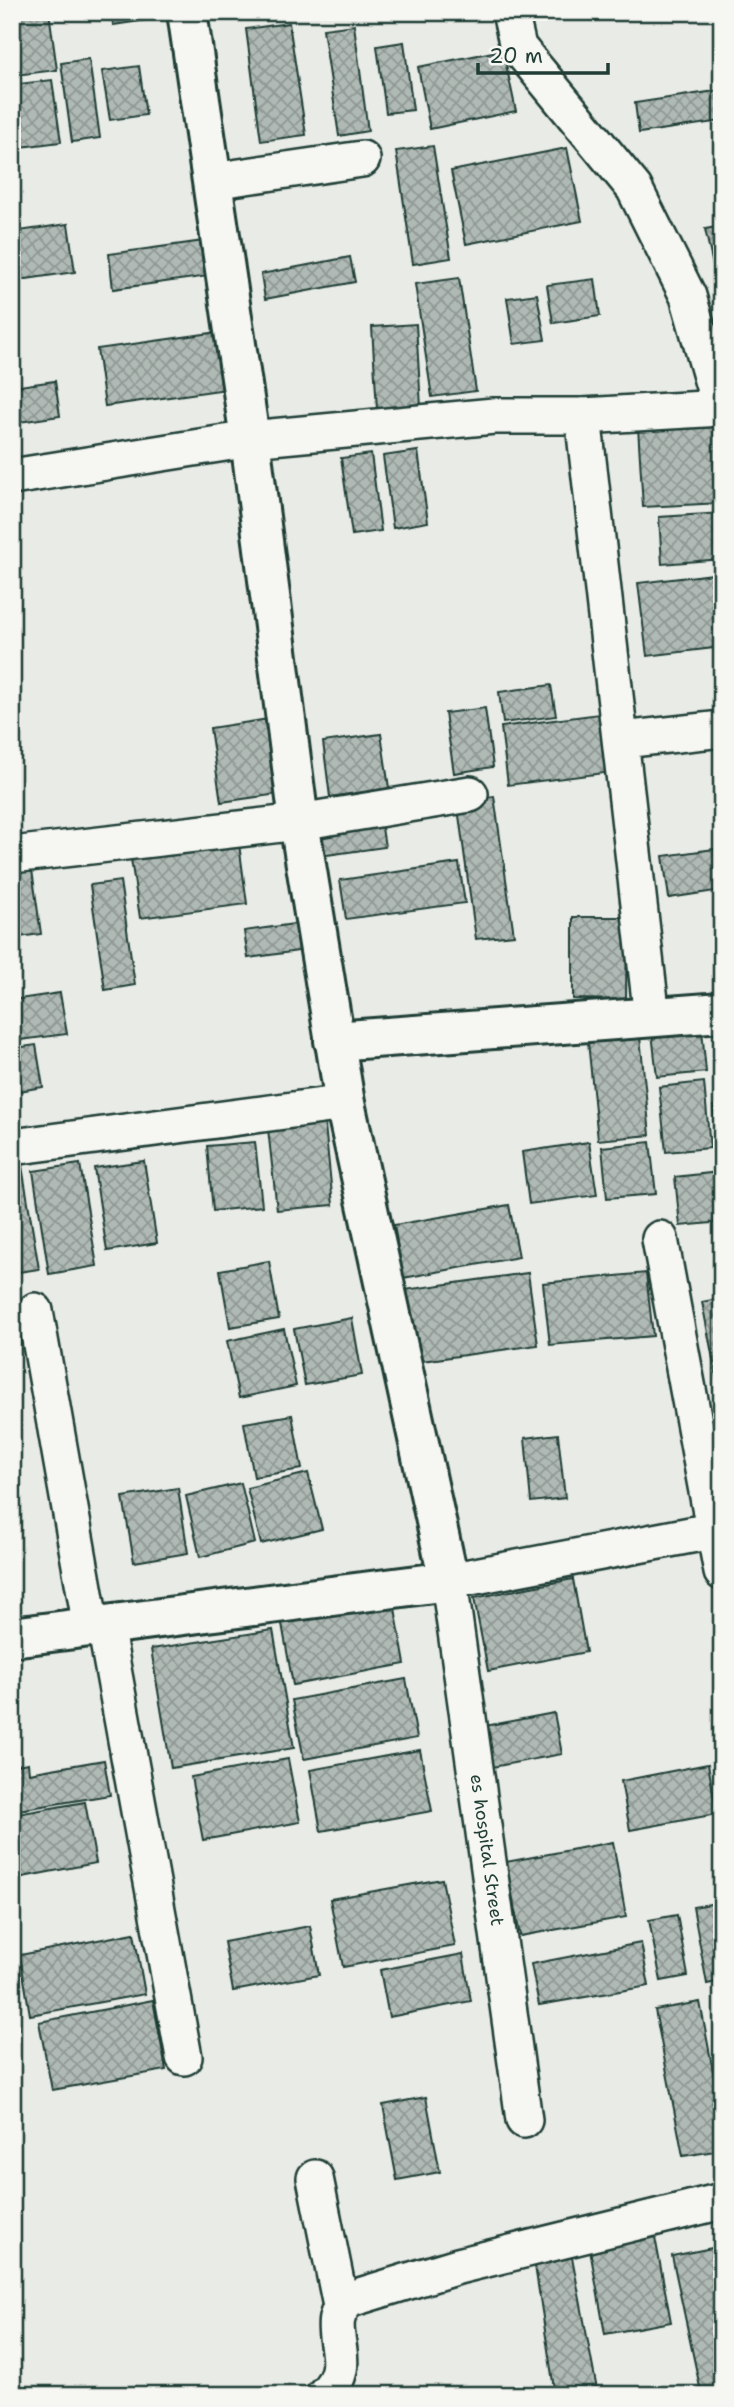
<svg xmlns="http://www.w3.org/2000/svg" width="734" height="2407" font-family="'Shantell Sans',sans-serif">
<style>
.building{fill:url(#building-cross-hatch);stroke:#1f3d34;stroke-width:2}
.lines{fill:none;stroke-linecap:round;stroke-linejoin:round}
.street-casing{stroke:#1f3d34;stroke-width:40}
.secondary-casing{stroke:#1f3d34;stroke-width:44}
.street{stroke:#f6f6f2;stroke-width:35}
.secondary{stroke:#f6f6f2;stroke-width:38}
.labels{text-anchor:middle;stroke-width:5;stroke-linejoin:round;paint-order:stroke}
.street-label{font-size:18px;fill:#1f3d34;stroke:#f6f6f2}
</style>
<defs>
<pattern id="building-cross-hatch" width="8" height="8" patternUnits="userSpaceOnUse" patternTransform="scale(1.75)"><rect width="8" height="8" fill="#b0bab5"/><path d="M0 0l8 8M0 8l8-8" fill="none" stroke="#8f9894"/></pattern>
</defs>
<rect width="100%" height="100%" fill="#e9ebe7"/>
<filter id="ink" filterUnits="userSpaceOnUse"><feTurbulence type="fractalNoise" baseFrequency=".0143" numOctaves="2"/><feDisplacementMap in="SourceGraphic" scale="14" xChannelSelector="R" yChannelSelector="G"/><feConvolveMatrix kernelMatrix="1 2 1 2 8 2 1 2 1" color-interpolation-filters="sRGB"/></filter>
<g filter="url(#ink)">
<!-- building -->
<g class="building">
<polygon points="12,12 49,12 57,70 16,75"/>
<polygon points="112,12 153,12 154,19 113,25"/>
<polygon points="231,12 261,12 261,15 232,19"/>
<polygon points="289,23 306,135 261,141 246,29"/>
<polygon points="354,25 368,131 339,136 323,29"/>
<polygon points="404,42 413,110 386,113 377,46"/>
<polygon points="503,50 516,111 430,129 418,67"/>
<polygon points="89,59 100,138 72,142 61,63"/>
<polygon points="139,66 146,115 110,120 102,71"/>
<polygon points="52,80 61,142 12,148 12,85"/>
<polygon points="722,90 722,121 639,133 635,103"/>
<polygon points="433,146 451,258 413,264 396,151"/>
<polygon points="567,148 582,221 466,244 451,171"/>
<polygon points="68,224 75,272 12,281 12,232"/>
<polygon points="722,226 722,287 718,288 705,229"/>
<polygon points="204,241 209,276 113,289 109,254"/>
<polygon points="350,257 355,282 265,299 261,274"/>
<polygon points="459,278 476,391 432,397 415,284"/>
<polygon points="595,279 600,316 553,323 547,285"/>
<polygon points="537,294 545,340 514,344 507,298"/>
<polygon points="416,324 421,407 377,410 372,327"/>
<polygon points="219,332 227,389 105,406 97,349"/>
<polygon points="55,381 60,416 12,423 12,387"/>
<polygon points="722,423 722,503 643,507 638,427"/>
<polygon points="418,451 428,522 393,528 383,456"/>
<polygon points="371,454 381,531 352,535 341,458"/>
<polygon points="722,513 722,559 662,564 659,517"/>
<polygon points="722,573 722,647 647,656 638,583"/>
<polygon points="551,685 556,716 503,723 499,692"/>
<polygon points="485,708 493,767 454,773 445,713"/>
<polygon points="614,712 621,771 508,785 501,727"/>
<polygon points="269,719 279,794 221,802 210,728"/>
<polygon points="381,734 389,788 330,797 323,742"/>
<polygon points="494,796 514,935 476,939 457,801"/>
<polygon points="380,815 385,847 319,856 315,824"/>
<polygon points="239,844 247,904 140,918 131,859"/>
<polygon points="722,848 722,890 669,898 663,856"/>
<polygon points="459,863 465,903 346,919 340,880"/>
<polygon points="32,870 41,934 12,938 12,873"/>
<polygon points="120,881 135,985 105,990 90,885"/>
<polygon points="573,917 627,917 626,1000 573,999"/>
<polygon points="302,923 306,950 248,958 244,931"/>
<polygon points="60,993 67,1034 12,1041 12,1000"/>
<polygon points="701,1019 706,1072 657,1077 651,1024"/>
<polygon points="639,1027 650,1135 598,1140 587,1032"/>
<polygon points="36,1045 43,1087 19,1091 14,1048"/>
<polygon points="704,1082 710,1148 666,1152 659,1087"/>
<polygon points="722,1105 722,1222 680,1226 675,1177 719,1172 713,1106"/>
<polygon points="324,1115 333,1205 277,1210 267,1120"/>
<polygon points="255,1142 262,1206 213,1211 207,1146"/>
<polygon points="589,1142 597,1195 529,1204 522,1152"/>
<polygon points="650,1142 656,1194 607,1198 602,1147"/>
<polygon points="144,1161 157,1243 107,1251 94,1168"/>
<polygon points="80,1164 97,1266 49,1274 33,1171"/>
<polygon points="22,1166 39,1269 12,1273 12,1168"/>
<polygon points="509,1205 519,1257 403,1278 394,1225"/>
<polygon points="269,1261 279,1319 230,1327 220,1270"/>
<polygon points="528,1273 538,1345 414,1362 404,1290"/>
<polygon points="646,1273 653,1336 550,1345 543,1283"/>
<polygon points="722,1298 722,1379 717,1380 702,1302"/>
<polygon points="352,1318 362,1375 305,1385 294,1329"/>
<polygon points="284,1329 296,1386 239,1398 227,1341"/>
<polygon points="292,1415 302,1469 254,1477 244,1423"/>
<polygon points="558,1434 565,1498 531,1502 525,1438"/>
<polygon points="308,1473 322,1529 261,1544 247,1488"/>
<polygon points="241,1483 255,1543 200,1557 186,1496"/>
<polygon points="178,1488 188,1553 134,1562 123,1497"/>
<polygon points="573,1579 586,1652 488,1671 474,1598"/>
<polygon points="393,1597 405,1664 293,1685 281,1618"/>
<polygon points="273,1630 294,1748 171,1768 151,1649"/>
<polygon points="406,1679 417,1738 304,1759 292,1700"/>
<polygon points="554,1713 562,1754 492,1767 485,1726"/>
<polygon points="420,1750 432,1811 321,1831 310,1770"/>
<polygon points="288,1759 300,1822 203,1840 191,1777"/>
<polygon points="104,1760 110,1795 12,1811 12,1766 28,1763 29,1773"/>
<polygon points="708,1764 717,1814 630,1830 621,1781"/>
<polygon points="85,1802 96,1863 12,1879 12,1815"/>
<polygon points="613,1842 626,1917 520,1936 506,1862"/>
<polygon points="442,1879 455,1946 343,1967 330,1899"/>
<polygon points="722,1902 722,1981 707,1984 693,1907"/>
<polygon points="677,1915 688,1976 661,1981 649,1920"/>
<polygon points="310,1926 319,1975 233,1991 224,1942"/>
<polygon points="134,1933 145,1994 30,2015 20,1955"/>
<polygon points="641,1943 649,1986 539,2005 531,1964"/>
<polygon points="463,1954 471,2001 389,2017 380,1970"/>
<polygon points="12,1987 20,2029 12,2031"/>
<polygon points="153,2000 166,2070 52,2090 39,2022"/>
<polygon points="700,2002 722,2119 722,2150 683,2156 655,2010"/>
<polygon points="426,2097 440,2172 397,2180 383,2105"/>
<polygon points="655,2237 671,2322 605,2334 590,2250"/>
<polygon points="722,2246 722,2387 701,2392 672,2256"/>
<polygon points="572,2257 598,2395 555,2395 535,2266"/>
</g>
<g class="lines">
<!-- street casing -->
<g class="street-casing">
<g id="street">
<polyline points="510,12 518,47 634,188 688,296 720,408"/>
<polyline points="212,181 362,159"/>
<polyline points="583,416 652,1018"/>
<polyline points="12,477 250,439 494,416 583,416 722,408"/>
<polyline points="622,740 722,729"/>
<polyline points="12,855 299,822 470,794"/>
<polyline points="12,1147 345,1103"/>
<polyline points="660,1239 722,1572"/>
<polyline points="35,1311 91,1627"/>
<polyline points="105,1625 184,2057"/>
<polyline points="524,2120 449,1581 722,1529"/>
<polyline points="315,2178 341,2306"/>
<path d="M324 2395C362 2360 315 2327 350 2299L458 2266 722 2201"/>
</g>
</g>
<!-- secondary casing -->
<g class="secondary-casing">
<g id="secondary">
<polyline points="334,1041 722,1012"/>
<polyline points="12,1637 449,1581 345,1103 299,822 250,439 187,12"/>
</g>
</g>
<!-- street -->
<use href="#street" class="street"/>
<!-- secondary -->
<use href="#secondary" class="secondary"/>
</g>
</g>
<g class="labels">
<!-- street labels -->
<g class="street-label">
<text transform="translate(487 1850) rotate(82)" y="6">es hospital Street</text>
</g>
</g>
<!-- margin -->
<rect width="734" height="2407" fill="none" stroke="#f6f6f2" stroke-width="42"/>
<rect x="21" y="21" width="692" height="2365" fill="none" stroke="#1f3d34" stroke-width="2.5" filter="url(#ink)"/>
<!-- scale -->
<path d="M478 63v10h130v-10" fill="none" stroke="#1f3d34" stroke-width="3.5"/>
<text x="489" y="63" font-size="21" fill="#1f3d34" stroke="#f6f6f2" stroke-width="5" paint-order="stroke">20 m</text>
</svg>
